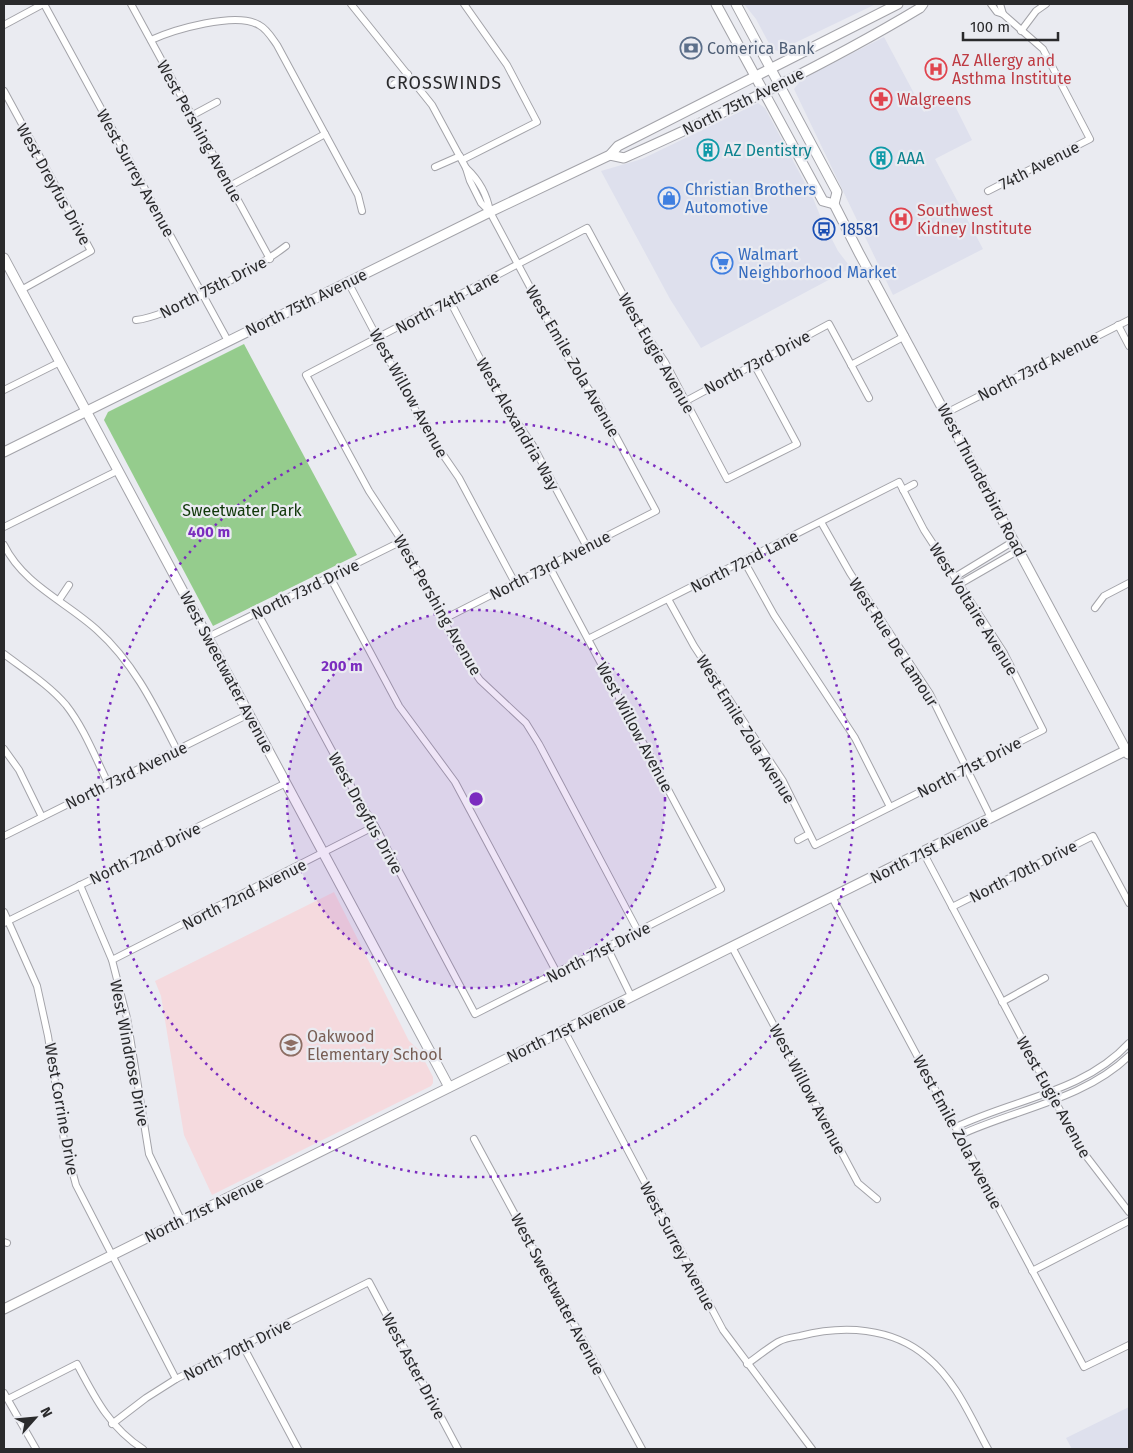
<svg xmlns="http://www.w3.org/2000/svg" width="1133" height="1453" font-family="'Fira Sans',sans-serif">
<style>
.built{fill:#dee0ed}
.education{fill:#f5dade}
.green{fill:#95cc8d}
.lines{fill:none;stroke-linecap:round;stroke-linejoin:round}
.street-casing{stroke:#a3a3a9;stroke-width:8}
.secondary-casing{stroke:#a3a3a9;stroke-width:11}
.street{stroke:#fff;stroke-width:6}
.secondary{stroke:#fff;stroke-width:9}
.ring{fill:none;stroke:#7b2cbf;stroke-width:2.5;stroke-dasharray:2.5 5}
.labels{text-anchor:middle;stroke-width:4.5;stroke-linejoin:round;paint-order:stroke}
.service-label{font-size:16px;fill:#4e5e75;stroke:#eaebf1;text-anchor:start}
.health-label{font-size:16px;fill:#be3a42;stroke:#eaebf1;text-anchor:start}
.street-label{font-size:16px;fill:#2a2a2c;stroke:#eaebf1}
.culture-label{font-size:16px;fill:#0d838f;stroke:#eaebf1;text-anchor:start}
.shop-label{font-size:16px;fill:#366cbe;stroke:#eaebf1;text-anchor:start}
.transit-label{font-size:16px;fill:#164399;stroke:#eaebf1;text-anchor:start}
.park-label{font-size:16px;fill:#103809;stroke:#eaebf1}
.education-label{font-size:16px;fill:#785e54;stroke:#eaebf1;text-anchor:start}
.neighbourhood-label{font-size:18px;letter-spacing:1px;fill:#2a2a2c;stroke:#eaebf1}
.centre{fill:#7b2cbf;stroke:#eaebf1;stroke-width:2.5}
.ring-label{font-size:15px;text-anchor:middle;font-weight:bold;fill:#7b2cbf;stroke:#eaebf1;stroke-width:4.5;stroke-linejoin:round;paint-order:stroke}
</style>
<rect width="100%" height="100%" fill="#eaebf1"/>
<!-- built -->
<g class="built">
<polygon points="744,4 876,4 778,51 772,49 756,19"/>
<polygon points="884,37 924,112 951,98 972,140 935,159 983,249 893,295 794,89 802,79"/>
<polygon points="758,103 765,108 813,198 821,218 838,251 851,268 701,348 670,299 601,171 642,159"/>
<polygon points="1129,1407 1129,1449 1072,1449 1066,1438"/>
</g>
<!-- education -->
<polygon class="education" points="334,892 409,1041 419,1050 433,1077 433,1083 431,1086 212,1195 184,1135 161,996 155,981"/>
<!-- green -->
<polygon class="green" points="244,344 357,555 213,626 104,420 108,412"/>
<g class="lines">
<!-- street casing -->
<g class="street-casing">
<g id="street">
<polyline points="44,4 228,341"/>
<polyline points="131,4 270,259"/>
<polyline points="351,4 432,105 466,168 470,181 481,203 490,212"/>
<polyline points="1000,4 1003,14"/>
<polyline points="4,25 43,4"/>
<polyline points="1021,31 1036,11 1046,4"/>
<path d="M151 40C173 30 236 11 259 25 267 29 272 38 277 45L358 195 362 211"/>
<polyline points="393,85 408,74"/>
<polyline points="4,91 91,251 21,290"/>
<polyline points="191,116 217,102"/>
<polyline points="462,160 537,122 507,65 464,4"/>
<polyline points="435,167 460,156"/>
<polyline points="230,186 325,134"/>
<polyline points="988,191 1090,139 1043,49 1003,14 997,12 991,4"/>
<polyline points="348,282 426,430 459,478 515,583"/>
<polyline points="450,301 500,397 532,444 587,547"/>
<path d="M136 320C168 317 259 267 286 246"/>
<polyline points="1118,325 1129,346"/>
<polyline points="851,365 905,336"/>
<polyline points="4,390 60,362"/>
<polyline points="686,401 829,324 869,398"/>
<polyline points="946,413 1129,320"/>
<polyline points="903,490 914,484"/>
<polyline points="821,522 850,573 930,694 991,818"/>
<polyline points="4,527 119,470"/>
<path d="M4 545C24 585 65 601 97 630 134 663 155 707 177 750"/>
<polyline points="744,561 774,615 855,738 890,807"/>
<polyline points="330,577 399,706 455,782 557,973"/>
<polyline points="955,577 1014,541"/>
<polyline points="960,584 1019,550"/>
<polyline points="59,600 69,585"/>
<polyline points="1095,608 1104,596 1129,583"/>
<polyline points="257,612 357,797 375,826 475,1014 721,889 549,566"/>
<path d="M444 619 656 511 598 403 569 360 490 212C487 194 479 180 466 168"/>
<polyline points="208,637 402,541"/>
<polyline points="588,639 899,482 924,530 1004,653 1043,730 815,845 783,781 694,646 668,599"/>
<path d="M4 654C25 670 49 685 66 705 84 728 95 757 108 783"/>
<polyline points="4,749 19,770 42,817"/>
<polyline points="4,836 249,714"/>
<polyline points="798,840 809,834"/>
<polyline points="923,852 1080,1148 1129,1212"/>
<polyline points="80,885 112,960 127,1018 149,1154 181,1220"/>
<polyline points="832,897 1084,1367 1129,1345"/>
<polyline points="952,907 1093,836 1129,903"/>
<polyline points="4,912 37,986 48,1036 64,1140 76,1185 176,1379"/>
<polyline points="4,923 286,783"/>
<polyline points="638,931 539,744 526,723 480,680 461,653 402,541 369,491 306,375 587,228 640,326 665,362 727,479 797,444 754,364"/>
<polyline points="607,947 631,996"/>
<polyline points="732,947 858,1183 877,1199"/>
<polyline points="112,960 375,826"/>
<polyline points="1002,1002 1045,978"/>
<polyline points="564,1030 723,1330 812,1449"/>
<path d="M956 1127C1014 1099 1084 1092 1129 1043"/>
<path d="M960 1135C1016 1109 1083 1100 1129 1056"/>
<polyline points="474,1139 642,1449"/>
<polyline points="4,1242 7,1243"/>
<polyline points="1032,1271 1129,1221"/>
<polyline points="243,1346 298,1449"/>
<path d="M747 1364C757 1357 768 1348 778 1342 785 1338 794 1337 800 1336 843 1325 892 1327 927 1357 956 1381 971 1418 988 1449"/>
<polyline points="4,1393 36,1449"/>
<path d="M8 1399 77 1364C95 1398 110 1428 143 1449"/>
<polyline points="112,1424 146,1398 176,1379 369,1282 458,1449"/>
</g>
</g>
<!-- secondary casing -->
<g class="secondary-casing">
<g id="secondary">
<polyline points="716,4 823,201 834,204"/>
<polyline points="736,4 837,192 834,204 859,253 1128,754"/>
<path d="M610 155 624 158C724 113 825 65 920 8L923 4"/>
<polyline points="4,258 449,1087"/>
<polyline points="4,452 490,212 610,155 618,146 898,4"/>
<polyline points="4,1309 1129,749"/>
</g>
</g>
<!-- street -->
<use href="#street" class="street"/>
<!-- secondary -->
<use href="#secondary" class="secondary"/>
</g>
<!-- distance rings -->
<circle cx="476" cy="799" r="189" fill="#7b2cbf" fill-opacity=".12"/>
<g class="ring">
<circle cx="476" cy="799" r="189"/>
<circle cx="476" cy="799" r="378"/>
</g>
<!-- icons -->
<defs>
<g id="bank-ring" transform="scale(1.125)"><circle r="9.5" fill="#eaebf1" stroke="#5c6f8a" stroke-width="1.5"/><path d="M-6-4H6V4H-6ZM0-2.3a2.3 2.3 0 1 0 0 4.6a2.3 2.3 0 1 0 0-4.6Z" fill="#5c6f8a"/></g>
<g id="hospital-ring" transform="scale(1.125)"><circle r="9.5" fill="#eaebf1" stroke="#e0444e" stroke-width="1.5"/><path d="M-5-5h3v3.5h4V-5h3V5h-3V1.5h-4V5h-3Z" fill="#e0444e"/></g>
<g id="pharmacy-ring" transform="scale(1.125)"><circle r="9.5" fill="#eaebf1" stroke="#e0444e" stroke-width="1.5"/><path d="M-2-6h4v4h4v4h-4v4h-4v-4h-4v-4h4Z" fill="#e0444e"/></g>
<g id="building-ring" transform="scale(1.125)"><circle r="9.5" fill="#eaebf1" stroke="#0f9aa8" stroke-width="1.5"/><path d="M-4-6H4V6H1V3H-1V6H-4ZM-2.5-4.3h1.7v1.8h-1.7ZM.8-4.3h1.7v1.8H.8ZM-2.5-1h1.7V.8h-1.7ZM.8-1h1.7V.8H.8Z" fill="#0f9aa8"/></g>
<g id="shop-ring" transform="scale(1.125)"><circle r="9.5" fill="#eaebf1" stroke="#3f7fe0" stroke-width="1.5"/><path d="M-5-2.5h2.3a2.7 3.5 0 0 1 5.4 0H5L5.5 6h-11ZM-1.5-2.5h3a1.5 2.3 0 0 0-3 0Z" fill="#3f7fe0"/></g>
<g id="bus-ring" transform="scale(1.125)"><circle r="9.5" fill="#eaebf1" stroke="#1a4fb4" stroke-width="1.5"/><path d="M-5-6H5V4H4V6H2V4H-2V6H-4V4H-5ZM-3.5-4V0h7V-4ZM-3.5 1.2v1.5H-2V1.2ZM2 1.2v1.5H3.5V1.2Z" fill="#1a4fb4"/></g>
<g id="supermarket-ring" transform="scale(1.125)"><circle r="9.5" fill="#eaebf1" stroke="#3f7fe0" stroke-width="1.5"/><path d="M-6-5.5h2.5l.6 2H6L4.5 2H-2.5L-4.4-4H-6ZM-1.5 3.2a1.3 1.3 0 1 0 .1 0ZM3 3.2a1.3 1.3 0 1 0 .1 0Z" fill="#3f7fe0"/></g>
<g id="school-ring" transform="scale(1.125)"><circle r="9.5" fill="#eaebf1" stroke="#8d6e63" stroke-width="1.5"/><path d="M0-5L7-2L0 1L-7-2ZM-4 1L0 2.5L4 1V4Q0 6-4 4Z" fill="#8d6e63"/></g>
</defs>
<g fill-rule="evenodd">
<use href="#bank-ring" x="691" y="48"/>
<use href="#hospital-ring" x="936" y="69"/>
<use href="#pharmacy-ring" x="881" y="99"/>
<use href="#building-ring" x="708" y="150"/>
<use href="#building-ring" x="881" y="158"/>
<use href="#shop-ring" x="669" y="198"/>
<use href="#hospital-ring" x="901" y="219"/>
<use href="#bus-ring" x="824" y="229"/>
<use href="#supermarket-ring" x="722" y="263"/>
<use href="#school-ring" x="291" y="1045"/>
</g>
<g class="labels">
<!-- service labels -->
<g class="service-label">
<text x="707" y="54">Comerica Bank</text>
</g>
<!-- health labels -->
<g class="health-label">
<text x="952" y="66">AZ Allergy and<tspan x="952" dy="18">Asthma Institute</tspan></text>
<text x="897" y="105">Walgreens</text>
<text x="917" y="216">Southwest<tspan x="917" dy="18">Kidney Institute</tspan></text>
</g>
<!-- street labels -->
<g class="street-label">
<text transform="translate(743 101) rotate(-26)" y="6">North 75th Avenue</text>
<text transform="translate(200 131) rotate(61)" y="6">West Pershing Avenue</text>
<text transform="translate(1039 165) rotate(-27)" y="6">74th Avenue</text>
<text transform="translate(136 173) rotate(61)" y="6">West Surrey Avenue</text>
<text transform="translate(54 184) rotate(61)" y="6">West Dreyfus Drive</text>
<text transform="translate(213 287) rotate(-27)" y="6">North 75th Drive</text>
<text transform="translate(306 302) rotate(-26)" y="6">North 75th Avenue</text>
<text transform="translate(447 302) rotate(-28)" y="6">North 74th Lane</text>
<text transform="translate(657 353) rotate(60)" y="6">West Eugie Avenue</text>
<text transform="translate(573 361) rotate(60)" y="6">West Emile Zola Avenue</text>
<text transform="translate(757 362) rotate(-28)" y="6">North 73rd Drive</text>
<text transform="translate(1038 366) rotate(-27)" y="6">North 73rd Avenue</text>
<text transform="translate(409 393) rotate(61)" y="6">West Willow Avenue</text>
<text transform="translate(518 424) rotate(60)" y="6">West Alexandria Way</text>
<text transform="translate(982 480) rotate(62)" y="6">West Thunderbird Road</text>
<text transform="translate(744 561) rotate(-27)" y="6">North 72nd Lane</text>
<text transform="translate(550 565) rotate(-27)" y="6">North 73rd Avenue</text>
<text transform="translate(305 589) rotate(-26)" y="6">North 73rd Drive</text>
<text transform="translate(438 605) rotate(60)" y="6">West Pershing Avenue</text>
<text transform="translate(974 609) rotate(58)" y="6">West Voltaire Avenue</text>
<text transform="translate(894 642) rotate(57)" y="6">West Rue De Lamour</text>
<text transform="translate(227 672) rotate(62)" y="6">West Sweetwater Avenue</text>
<text transform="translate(635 727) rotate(62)" y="6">West Willow Avenue</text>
<text transform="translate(746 729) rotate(58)" y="6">West Emile Zola Avenue</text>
<text transform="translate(969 767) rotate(-27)" y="6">North 71st Drive</text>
<text transform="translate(126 775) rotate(-26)" y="6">North 73rd Avenue</text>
<text transform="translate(366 813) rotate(61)" y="6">West Dreyfus Drive</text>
<text transform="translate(929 849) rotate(-27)" y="6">North 71st Avenue</text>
<text transform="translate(145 853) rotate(-26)" y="6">North 72nd Drive</text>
<text transform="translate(1023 871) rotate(-27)" y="6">North 70th Drive</text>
<text transform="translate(244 894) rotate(-27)" y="6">North 72nd Avenue</text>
<text transform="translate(598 952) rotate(-27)" y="6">North 71st Drive</text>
<text transform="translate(566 1029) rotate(-26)" y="6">North 71st Avenue</text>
<text transform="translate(130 1053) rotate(79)" y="6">West Windrose Drive</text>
<text transform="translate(808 1089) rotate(62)" y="6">West Willow Avenue</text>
<text transform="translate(1054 1097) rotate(61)" y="6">West Eugie Avenue</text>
<text transform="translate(62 1109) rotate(80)" y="6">West Corrine Drive</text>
<text transform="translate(958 1132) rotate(62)" y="6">West Emile Zola Avenue</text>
<text transform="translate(204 1209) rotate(-26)" y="6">North 71st Avenue</text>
<text transform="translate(678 1246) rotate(62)" y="6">West Surrey Avenue</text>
<text transform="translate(558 1294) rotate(62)" y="6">West Sweetwater Avenue</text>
<text transform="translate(237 1349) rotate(-27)" y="6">North 70th Drive</text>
<text transform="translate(414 1366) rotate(62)" y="6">West Aster Drive</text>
</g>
<!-- culture labels -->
<g class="culture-label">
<text x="724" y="156">AZ Dentistry</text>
<text x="897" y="164">AAA</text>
</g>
<!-- shop labels -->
<g class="shop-label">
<text x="685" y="195">Christian Brothers<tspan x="685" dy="18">Automotive</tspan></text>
<text x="738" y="260">Walmart<tspan x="738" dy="18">Neighborhood Market</tspan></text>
</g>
<!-- transit labels -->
<g class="transit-label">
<text x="840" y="235">18581</text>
</g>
<!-- park labels -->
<g class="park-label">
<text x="242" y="516">Sweetwater Park</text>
</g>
<!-- education labels -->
<g class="education-label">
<text x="307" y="1042">Oakwood<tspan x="307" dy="18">Elementary School</tspan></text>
</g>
<!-- neighbourhood labels -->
<g class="neighbourhood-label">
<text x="444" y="89">CROSSWINDS</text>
</g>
</g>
<circle cx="476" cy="799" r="8" class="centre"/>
<g class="ring-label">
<text x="209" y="537">400 m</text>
<text x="342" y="671">200 m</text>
</g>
<!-- border -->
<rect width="1133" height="1453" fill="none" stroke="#2a2a2c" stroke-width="10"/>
<!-- north arrow -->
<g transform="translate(35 1418) rotate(63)" stroke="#eaebf1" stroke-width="4" paint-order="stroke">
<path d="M0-4L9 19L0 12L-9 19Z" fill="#2a2a2c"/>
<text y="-8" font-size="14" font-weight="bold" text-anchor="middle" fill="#2a2a2c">N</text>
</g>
<!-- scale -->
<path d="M963 32v8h95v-8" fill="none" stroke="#2a2a2c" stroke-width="2.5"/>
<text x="970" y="32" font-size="15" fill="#2a2a2c" stroke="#eaebf1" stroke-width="4" paint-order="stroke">100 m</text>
</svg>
